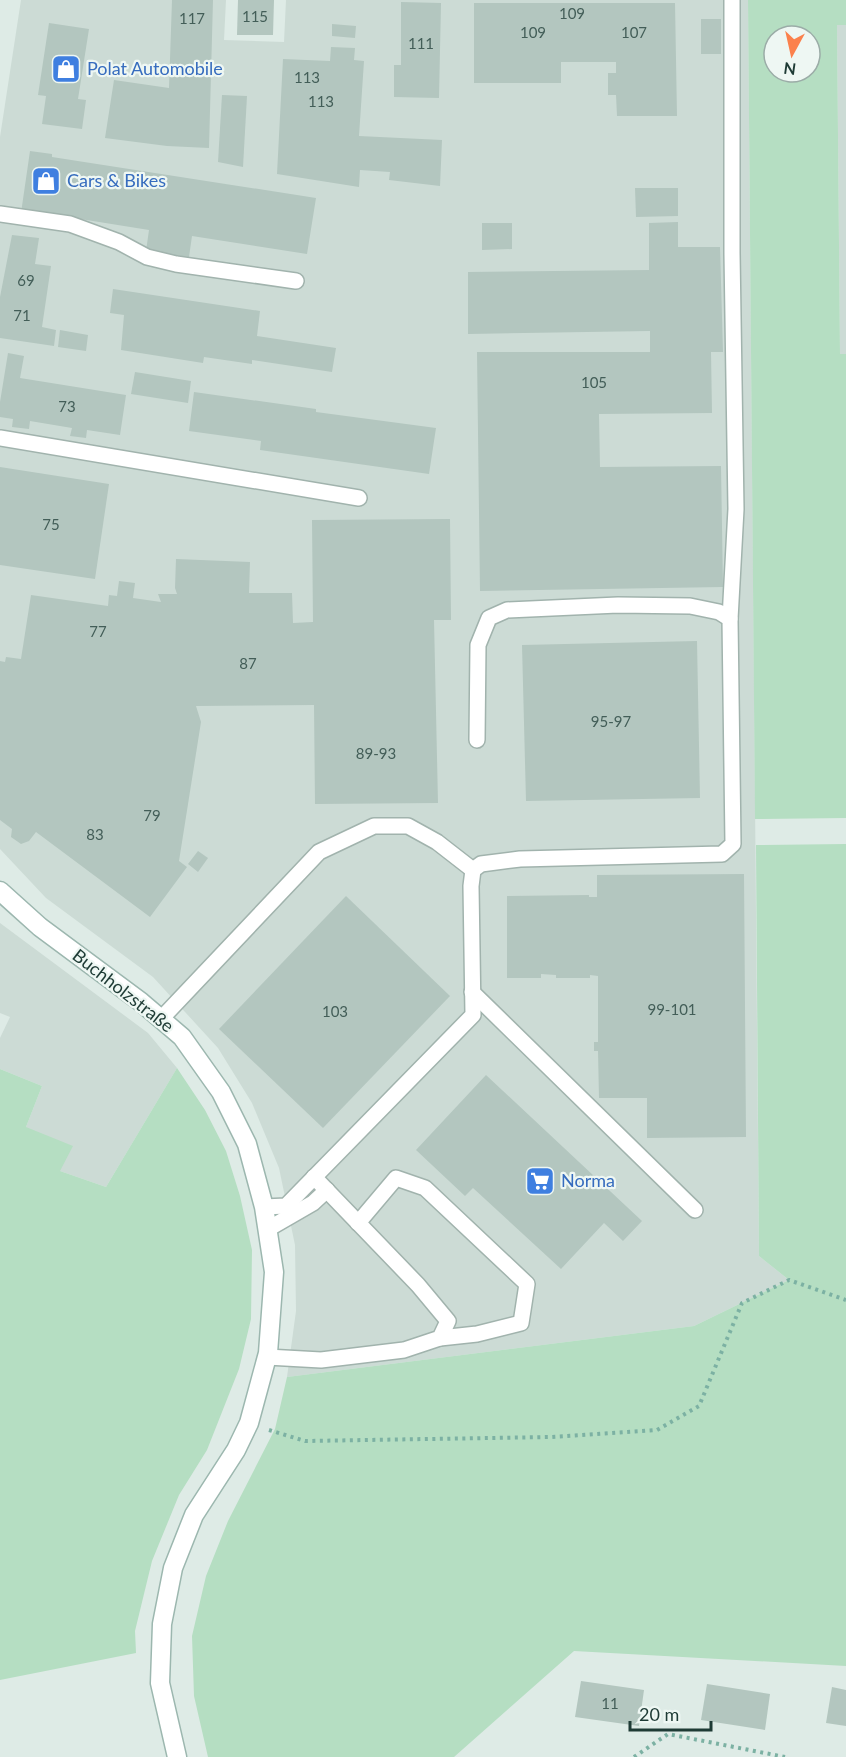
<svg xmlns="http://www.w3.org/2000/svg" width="846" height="1757" font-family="Lato,sans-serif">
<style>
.built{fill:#ccdbd5}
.green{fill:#b5dec2;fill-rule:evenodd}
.building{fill:#b3c6bf}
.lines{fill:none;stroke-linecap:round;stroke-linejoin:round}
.lane-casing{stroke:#a1b3ad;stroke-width:18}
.secondary-casing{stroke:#9cb7af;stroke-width:21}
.path{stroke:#7cb1a3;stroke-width:4;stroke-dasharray:3 4.5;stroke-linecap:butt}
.lane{stroke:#fff;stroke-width:15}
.secondary{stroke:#fff;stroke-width:18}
.labels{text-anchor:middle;stroke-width:4.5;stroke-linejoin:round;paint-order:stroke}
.number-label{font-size:15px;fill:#435e58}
.shop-label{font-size:18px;fill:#366cbe;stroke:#eef7f3;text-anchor:start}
.street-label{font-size:18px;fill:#1e3b35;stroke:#eef7f3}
</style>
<rect width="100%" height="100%" fill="#deebe6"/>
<!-- built -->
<g class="built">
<polygon points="21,0 226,0 224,40 284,42 286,0 748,0 759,1256 789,1280 694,1326 287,1377 296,1311 295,1245 279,1168 252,1103 218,1048 153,977 46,898 0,849 0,137"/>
<polygon points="837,25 846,25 846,354 840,355"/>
<polygon points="0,923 148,1033 177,1068 106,1187 60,1171 26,1127 42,1086 0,1069 0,1038 10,1017 0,1013"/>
</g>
<!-- green -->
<g class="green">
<path d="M748 0H846V25H837L840 354H846V818L755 819ZM774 36H810V72H774Z"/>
<polygon points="846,844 846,1666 574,1651 454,1757 208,1757 194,1696 192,1636 206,1576 228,1521 275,1429 287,1377 694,1326 789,1280 759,1256 756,845"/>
<polygon points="177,1068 205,1110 226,1151 240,1196 252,1250 251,1319 239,1369 207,1450 179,1495 152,1561 135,1631 136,1653 0,1680 0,1069 42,1086 26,1127 73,1146 60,1171 106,1187"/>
</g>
<!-- building -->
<g class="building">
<polygon points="172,0 213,0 209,148 167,146 105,138 114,80 169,88"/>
<polygon points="238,0 274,0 273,35 237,35"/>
<polygon points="401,2 441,3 439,98 394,97 394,65 401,65"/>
<polygon points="474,3 675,3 677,116 617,116 616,95 608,95 608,73 616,73 616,62 561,62 561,83 474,83"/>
<rect x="701" y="19" width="20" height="35"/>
<polygon points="49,23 89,29 78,99 86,100 82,129 42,124 46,96 38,95"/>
<polygon points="332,24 356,26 355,38 332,36"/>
<polygon points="331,47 355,48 354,60 364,61 359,136 442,140 440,186 389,180 390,172 360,170 359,187 277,174 283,59 330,61"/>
<polygon points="222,95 247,96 243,167 218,162"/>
<polygon points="30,151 52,154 52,157 316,198 307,254 192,236 189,257 146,251 149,230 43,213 21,213"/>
<polygon points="635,188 678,188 678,216 636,217"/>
<polygon points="678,222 678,247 720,247 723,352 711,352 712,413 599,414 600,467 721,466 723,587 480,591 477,352 650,352 650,331 468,334 468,272 649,270 649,223"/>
<polygon points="482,223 512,223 512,249 482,250"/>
<polygon points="12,235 39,238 35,264 51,266 42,327 56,330 54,346 0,338 0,297"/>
<polygon points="113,289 260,311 257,336 336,348 332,372 252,360 252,364 204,357 203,363 121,350 124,315 110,313"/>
<polygon points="60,330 88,335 86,351 58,347"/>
<polygon points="8,353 24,356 20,378 126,395 120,435 87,430 86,438 70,436 72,428 30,421 29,429 12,427 13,419 0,417 0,402"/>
<polygon points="135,372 191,381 188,403 131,394"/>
<polygon points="194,392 316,409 316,412 436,428 429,474 260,450 261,441 189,431"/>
<polygon points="0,467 109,484 95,579 0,565"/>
<polygon points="450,519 451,620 434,620 438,803 315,804 314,705 196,706 201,722 179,861 187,867 150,917 36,832 29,841 21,844 11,837 12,829 0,820 0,661 5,662 6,657 21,659 31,595 108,606 109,595 117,596 119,581 135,583 133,598 161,602 158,594 177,594 175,588 176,559 250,562 249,593 292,593 293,623 313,622 312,520"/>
<polygon points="697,641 700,798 526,801 522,645"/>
<polygon points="198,851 208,858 198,872 188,864"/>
<polygon points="744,874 746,1137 647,1138 647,1098 599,1098 598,1051 594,1051 594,1042 598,1042 598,976 590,975 590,978 556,978 556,975 541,974 541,978 507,978 507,896 589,895 589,897 597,897 597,875"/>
<polygon points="346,896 450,996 323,1128 219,1029"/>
<polygon points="486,1075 642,1221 623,1241 604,1223 561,1269 473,1188 465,1196 416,1150"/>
<polygon points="581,1681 644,1690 639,1726 575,1717"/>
<polygon points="707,1684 770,1694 765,1730 701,1720"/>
<polygon points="832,1687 846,1690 846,1726 826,1723"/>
</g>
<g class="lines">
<!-- lane casing -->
<g class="lane-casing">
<g id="lane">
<polyline points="0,214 70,224 119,242 147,257 176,264 296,281"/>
<polyline points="0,438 359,498"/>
<polyline points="730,619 736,509 732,253 732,0"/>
<polyline points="472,992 695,1210"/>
<polyline points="161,1019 319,852 374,826 408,826 437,842 473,870"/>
<polyline points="264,1207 286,1206 473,1015 471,886 473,870 481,864 520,859 722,854 733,844 730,619 719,612 690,606 618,605 507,610 489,618 478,645 477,740"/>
<polyline points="358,1223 396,1178 425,1188 527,1284 521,1323 477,1334 440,1338"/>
<polyline points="268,1229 313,1203 327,1190"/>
<polyline points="267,1357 321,1360 404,1350 440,1338 448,1321 418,1285 314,1177"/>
</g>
</g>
<!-- secondary casing -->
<g class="secondary-casing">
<polyline id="secondary" points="0,891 40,927 141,1002 182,1037 221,1092 247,1144 264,1207 274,1272 268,1353 249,1423 236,1450 194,1515 173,1568 162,1624 160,1683 177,1757"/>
</g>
<!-- path -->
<g class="path">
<polyline points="269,1430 305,1441 551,1437 657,1430 699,1406 742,1303 789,1280 846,1300"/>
<polyline points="634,1757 668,1734 785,1757"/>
</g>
<!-- lane -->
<use href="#lane" class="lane"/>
<!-- secondary -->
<use href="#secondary" class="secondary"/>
</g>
<!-- icons -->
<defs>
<g id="shop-square" transform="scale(1.5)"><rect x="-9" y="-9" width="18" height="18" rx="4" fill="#3f7fe0" stroke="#eef7f3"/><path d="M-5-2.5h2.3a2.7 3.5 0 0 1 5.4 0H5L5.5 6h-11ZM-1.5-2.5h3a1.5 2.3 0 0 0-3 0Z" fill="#fff"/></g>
<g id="supermarket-square" transform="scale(1.5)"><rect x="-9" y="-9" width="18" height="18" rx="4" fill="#3f7fe0" stroke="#eef7f3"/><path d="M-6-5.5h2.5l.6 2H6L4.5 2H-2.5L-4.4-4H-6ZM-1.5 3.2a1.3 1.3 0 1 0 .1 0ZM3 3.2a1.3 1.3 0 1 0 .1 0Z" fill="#fff"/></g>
</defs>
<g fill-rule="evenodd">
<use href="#shop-square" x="66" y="69"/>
<use href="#shop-square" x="46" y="181"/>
<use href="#supermarket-square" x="540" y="1181"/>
</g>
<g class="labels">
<!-- number labels -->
<g class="number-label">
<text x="572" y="19">109</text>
<text x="255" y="22">115</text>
<text x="192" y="24">117</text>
<text x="533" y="38">109</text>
<text x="634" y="38">107</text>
<text x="421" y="49">111</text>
<text x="307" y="83">113</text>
<text x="321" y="107">113</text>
<text x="26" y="286">69</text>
<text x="22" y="321">71</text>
<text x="594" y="388">105</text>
<text x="67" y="412">73</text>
<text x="51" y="530">75</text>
<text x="98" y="637">77</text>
<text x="248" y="669">87</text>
<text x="611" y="727">95-97</text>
<text x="376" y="759">89-93</text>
<text x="152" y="821">79</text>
<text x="95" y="840">83</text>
<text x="672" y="1015">99-101</text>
<text x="335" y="1017">103</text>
<text x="610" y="1709">11</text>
</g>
<!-- shop labels -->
<g class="shop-label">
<text x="87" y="75">Polat Automobile</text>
<text x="67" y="187">Cars &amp; Bikes</text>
<text x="561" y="1187">Norma</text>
</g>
<!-- street labels -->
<g class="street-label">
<text transform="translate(123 991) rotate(38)" y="6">Buchholzstraße</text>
</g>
</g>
<!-- north arrow -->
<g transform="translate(792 54) rotate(188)"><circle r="28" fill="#eef7f3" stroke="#9baca7" stroke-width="1.5"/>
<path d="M0-4.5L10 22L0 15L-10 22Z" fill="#fb814c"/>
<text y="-9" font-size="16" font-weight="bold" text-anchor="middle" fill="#1e3b35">N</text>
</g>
<!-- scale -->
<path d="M630 1721v9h81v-9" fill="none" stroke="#1e3b35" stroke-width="3"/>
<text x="639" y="1721" font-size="18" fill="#1e3b35" stroke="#eef7f3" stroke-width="4.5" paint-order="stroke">20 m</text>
</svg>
